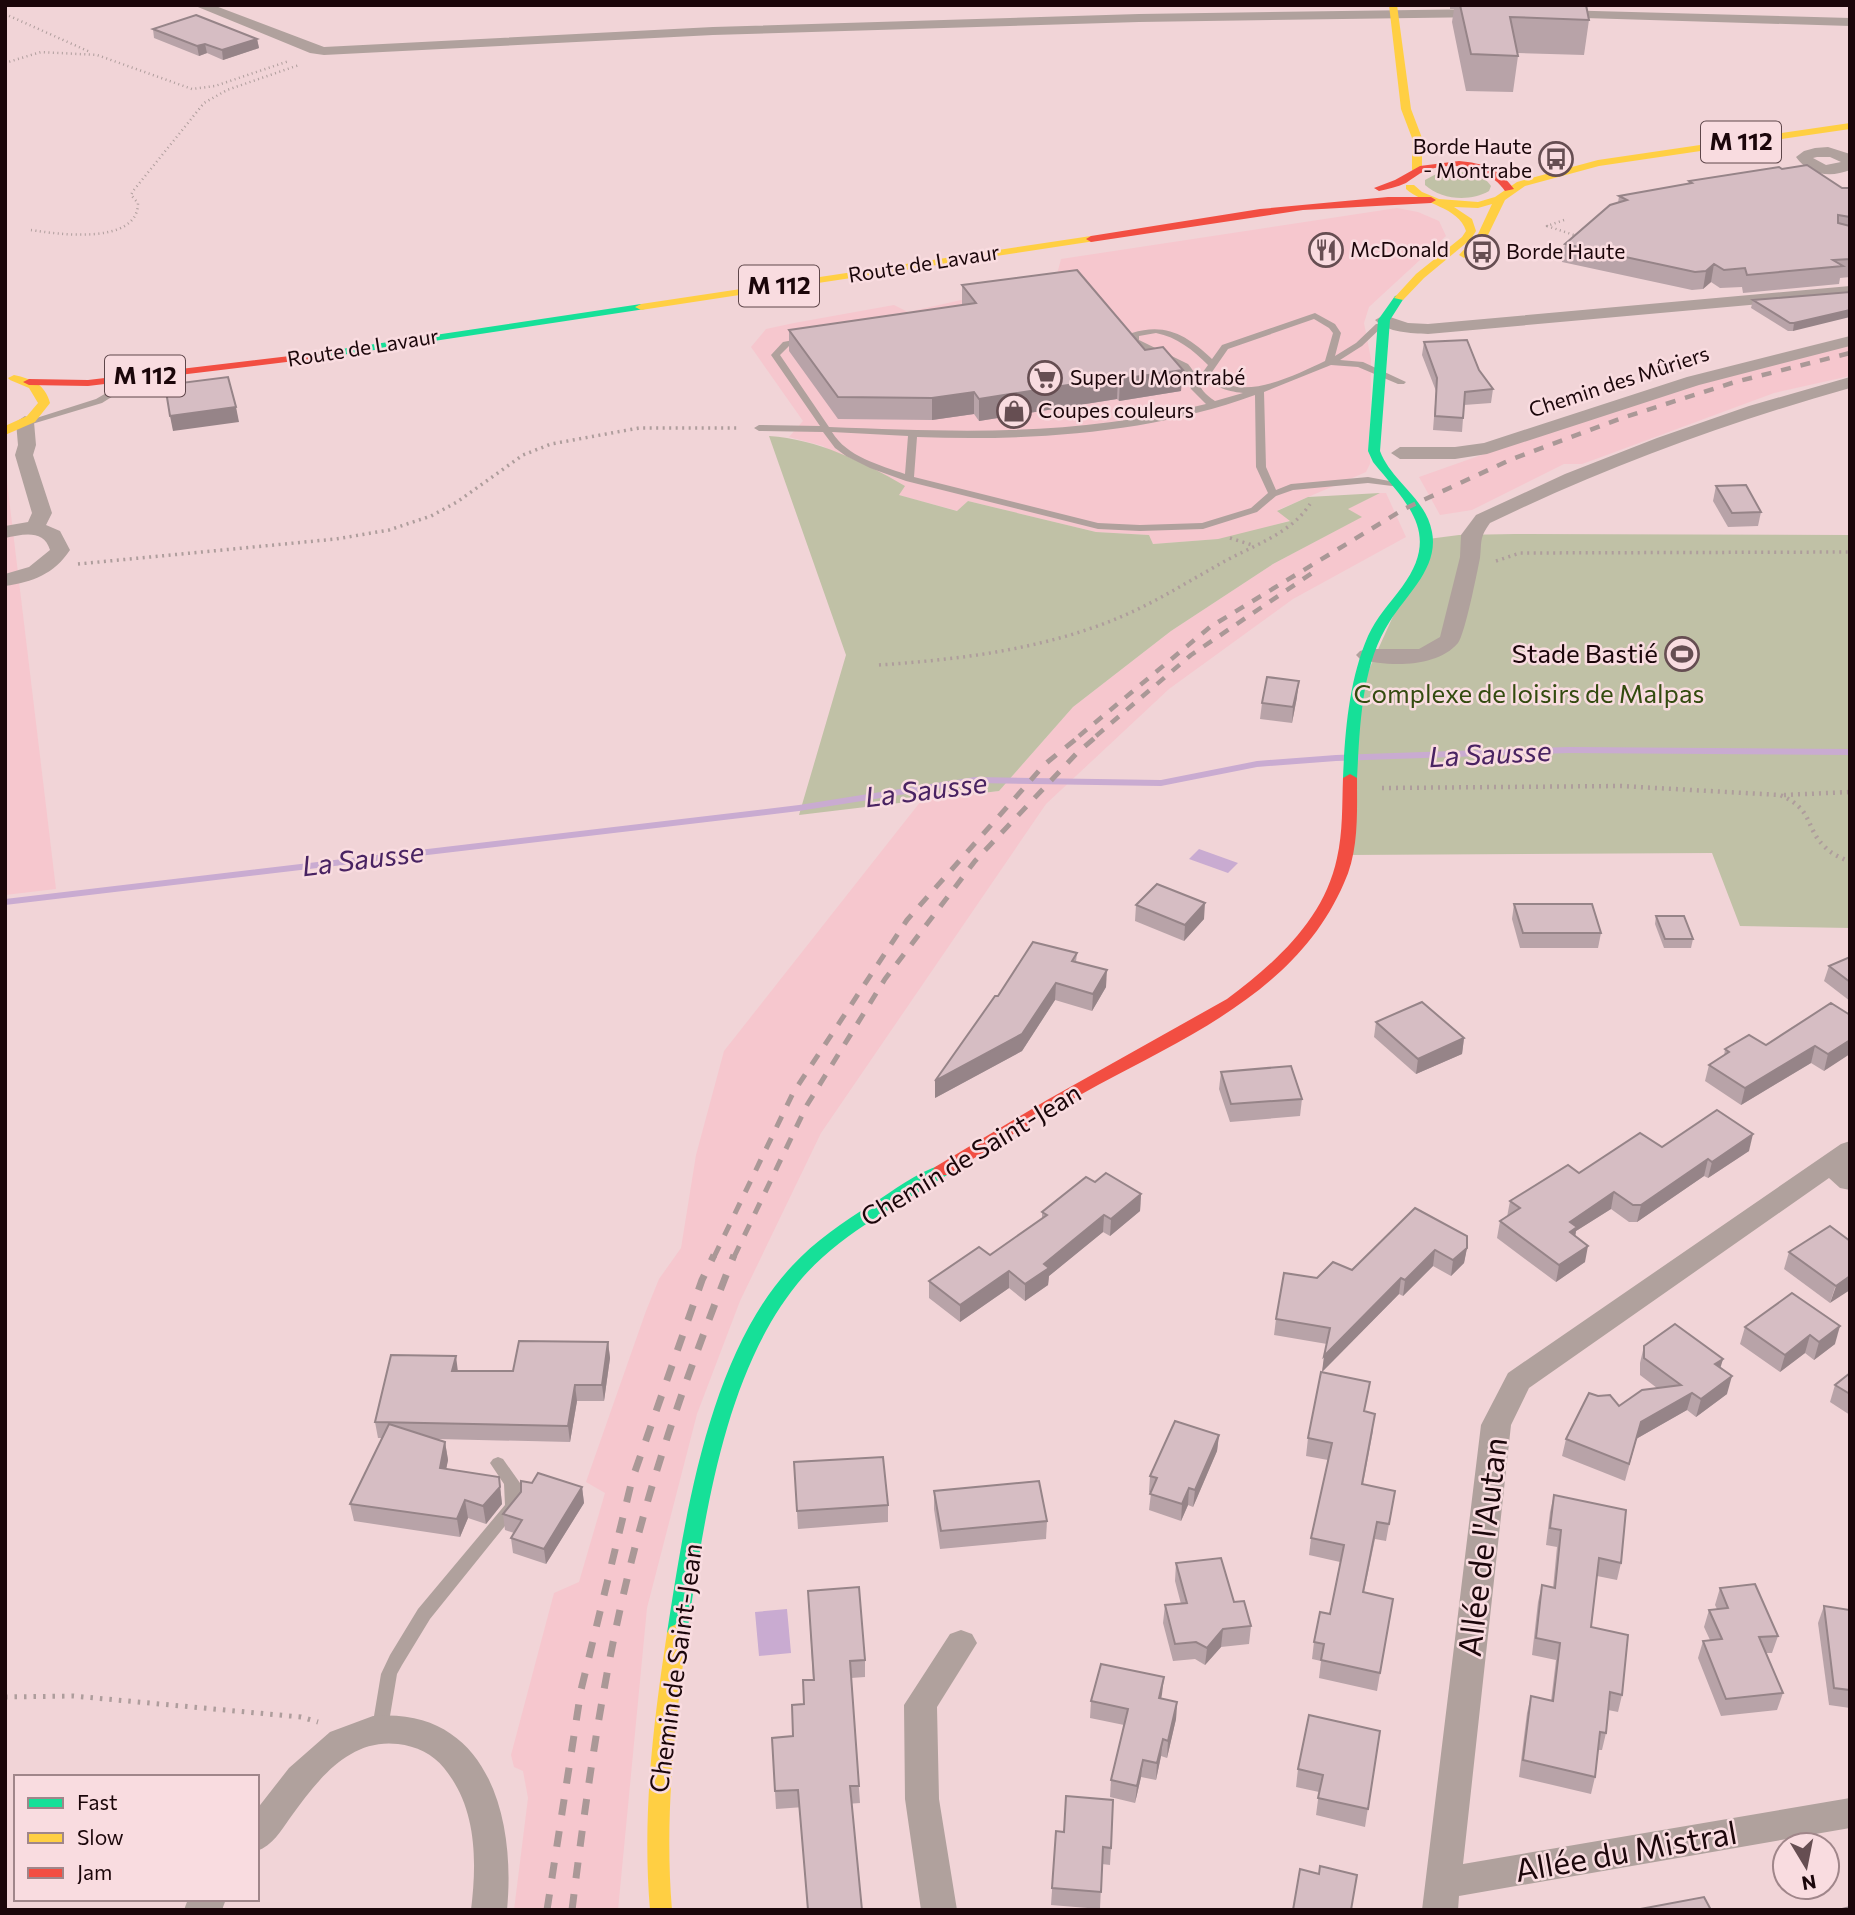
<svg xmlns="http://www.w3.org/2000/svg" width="1855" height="1915" font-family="Commissioner,sans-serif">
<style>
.built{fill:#f6c7ce}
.green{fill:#c0c1a6}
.water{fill:#c9abd1}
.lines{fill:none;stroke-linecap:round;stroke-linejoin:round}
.stream{fill:#c9abd1;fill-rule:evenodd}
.path-far3{stroke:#ae9d9c;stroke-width:2.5;stroke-dasharray:1 3.5;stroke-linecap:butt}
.path-far2{stroke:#ae9d9c;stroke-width:3.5;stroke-dasharray:2 4.5;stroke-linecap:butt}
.path-far1{stroke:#ae9d9c;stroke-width:4.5;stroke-dasharray:2 5;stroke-linecap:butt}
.path{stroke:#ae9d9c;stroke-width:5;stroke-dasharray:2.5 7;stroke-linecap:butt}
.lane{fill:#b0a19d;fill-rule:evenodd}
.street{fill:#b0a19d;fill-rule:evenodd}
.fast{fill:#16e098;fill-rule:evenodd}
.slow{fill:#ffcf43;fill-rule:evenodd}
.jam{fill:#f24e42;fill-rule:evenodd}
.rail-far2{stroke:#aa9897;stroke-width:4.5;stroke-dasharray:10 10;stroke-linecap:butt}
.rail-far1{stroke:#aa9897;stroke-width:5;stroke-dasharray:12 12;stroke-linecap:butt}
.rail{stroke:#aa9897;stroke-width:7;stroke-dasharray:16 16;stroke-linecap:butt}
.wall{fill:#b8a3a8}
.shaded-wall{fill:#968488}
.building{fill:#d6bdc3;stroke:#968488;stroke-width:2}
.labels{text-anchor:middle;stroke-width:5;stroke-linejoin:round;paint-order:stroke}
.far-poi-label{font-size:21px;fill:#1b060a;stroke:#f9dce0;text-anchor:start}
.far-street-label{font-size:21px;fill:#1b060a;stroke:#f9dce0}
.shield{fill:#f9dce0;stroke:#5e464a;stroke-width:2}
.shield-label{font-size:24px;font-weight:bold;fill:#1b060a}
.poi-label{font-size:26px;fill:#1b060a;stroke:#f9dce0;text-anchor:end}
.park-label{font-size:26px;fill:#334b0f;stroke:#f9dce0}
.street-label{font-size:26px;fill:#1b060a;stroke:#f9dce0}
.water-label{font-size:28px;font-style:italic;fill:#492362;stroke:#f9dce0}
.near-street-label{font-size:32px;fill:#1b060a;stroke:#f9dce0}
</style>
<rect width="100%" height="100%" fill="#f1d4d7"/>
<!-- built -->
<g class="built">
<polygon points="1397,208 1418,212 1439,221 1446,236 1369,307 1364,323 1371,359 1370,464 1366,472 1278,510 1292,520 1247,533 1218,539 1153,544 1149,535 1096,532 968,501 958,511 898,495 823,446 789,437 803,421 751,347 766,329 794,323 894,305 908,312 992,293 1054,286 1061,259"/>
<polygon points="1850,345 1850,376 1774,393 1604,456 1582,464 1564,464 1472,510 1440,515 1419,477 1635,401"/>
<polygon points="5,465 56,889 5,895"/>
<polygon points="1380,493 1386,493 1406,537 1293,599 1169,689 1046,804 821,1133 740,1301 697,1414 647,1608 618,1910 514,1910 528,1798 523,1771 514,1767 511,1755 554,1593 579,1582 605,1493 586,1482 646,1311 659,1279 681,1248 696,1155 724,1051 921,801 999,791 1073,707 1171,631 1273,564 1361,517 1347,509"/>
</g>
<!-- green -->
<g class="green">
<path d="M1453 171C1467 173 1483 173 1491 186L1489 191C1470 202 1442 200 1425 185V180L1440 172Z"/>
<path d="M769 436C817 439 864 462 905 486L899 495 957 511 968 501 1096 532 1149 535 1153 544 1218 539 1290 521 1277 511 1308 497 1380 493 1348 509 1362 517 1273 564 1171 631 1073 707 999 791 799 815 846 655Z"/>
<polygon points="1515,534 1850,535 1850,928 1740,926 1712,853 1346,855 1361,687 1428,539 1459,535"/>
</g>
<!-- water -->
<g class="water">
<polygon points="1199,849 1238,863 1228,873 1189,859"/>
<polygon points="787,1609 791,1653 759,1656 755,1612"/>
</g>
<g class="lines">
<!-- stream -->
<polygon class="stream" points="1569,747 1850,749 1850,755 1569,753 1336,761 1257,767 1161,786 975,783 799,811 5,905 5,899 799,805 975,777 1161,780 1257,761 1336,755"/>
<!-- path-far3 -->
<g class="path-far3">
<polyline points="5,14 90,52"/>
<polyline points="5,63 41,52 97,55 192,89 215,86 289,61"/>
<polyline points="1564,220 1547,226 1577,236"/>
<path d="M31 230C56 234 138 246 138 203L131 195 133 191 204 103 227 90 299 65"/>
</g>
<!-- path-far2 -->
<g class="path-far2">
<polyline points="1230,538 1252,545"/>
<polyline points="1496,561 1520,553 1850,552"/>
<polyline points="78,564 336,539 389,530 431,516 457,502 523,455 551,444 639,428 739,428"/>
<path d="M879 665C966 659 1054 648 1134 611 1166 596 1196 577 1227 560 1257 544 1291 533 1310 504"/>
</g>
<!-- path-far1 -->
<g class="path-far1">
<path d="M1382 788 1621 786 1780 795C1815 810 1804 828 1826 848 1833 855 1842 858 1850 862"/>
<polyline points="1784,795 1850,792"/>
</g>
<!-- path -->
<polyline class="path" points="5,1697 73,1696 301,1717 318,1722"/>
<!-- lane -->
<g class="lane">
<path d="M1315 313 1335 324 1341 333 1335 356 1356 343 1376 324H1382L1383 326 1362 346 1340 360 1363 362 1406 382 1404 384H1398L1358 367 1331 365 1264 392 1266 467 1276 490 1291 484 1368 477 1400 483V487L1368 483 1293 490 1276 496 1257 512 1203 529 1140 531 1098 529 906 481 870 468 846 456 835 448 823 432 759 431 754 428 759 425 820 426 771 355 783 342 804 338 808 341 789 346 780 355 829 427C961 432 1076 437 1206 404L1191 389 1182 368 1132 343V333C1166 322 1188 336 1212 359L1222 345ZM1314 319 1329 328 1333 333 1325 361C1295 375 1236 406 1212 372L1228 349ZM1156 333C1177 337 1193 350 1208 365L1203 372C1213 387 1225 391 1243 393L1215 401C1194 387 1201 379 1188 364L1139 340V336ZM1255 395 1256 467 1268 493 1251 508 1202 523 1140 525 1098 523 914 477 917 437C1030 441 1148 434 1255 395ZM832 432 908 436 905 474C880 465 847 457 832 432Z"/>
<polygon points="115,388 118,389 118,393 102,403 32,424 27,421 96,399"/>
<polygon points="498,1457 503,1459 520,1483 521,1506 430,1619 402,1665 397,1674 388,1728 386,1733 380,1735 374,1733 372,1728 381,1674 390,1655 418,1609 505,1505 504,1484 490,1463 493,1459"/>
</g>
<!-- street -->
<g class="street">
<polygon points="193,5 213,5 324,47 713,27 1139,14 1486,9 1493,13 1486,17 1139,22 713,35 324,55 310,53"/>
<polygon points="1557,10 1850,18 1850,26 1552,17 1550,14"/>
<path d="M1815 148 1828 147 1850 154V170C1830 178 1809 175 1796 157L1804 151ZM1817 157H1830L1841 162 1826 165 1813 158Z"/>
<path d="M1850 286V296L1428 334C1411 333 1388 333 1375 320L1384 315 1408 323 1428 324Z"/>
<polygon points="1850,336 1850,346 1699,385 1487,454 1455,459 1400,459 1391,453 1400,447 1455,447 1484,443 1687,377"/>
<path d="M1850 377V388C1726 423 1606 467 1490 523 1479 538 1482 542 1480 558 1477 573 1465 634 1458 643 1437 668 1388 667 1360 659L1356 655 1360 651 1367 649H1419L1440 637 1460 557 1461 535 1476 515 1565 474 1657 438 1749 406Z"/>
<path d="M25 416 34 422 36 445 33 455 52 513 46 525 60 531 70 550C54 574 33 582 5 586V574L29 567 50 550C44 529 23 534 5 538V526L28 522 32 513 15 455 18 445 16 422Z"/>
<polygon points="1850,1141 1850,1190 1840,1188 1829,1178 1529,1388 1511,1425 1463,1864 1850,1798 1850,1828 1459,1896 1458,1910 1422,1910 1481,1425 1508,1373 1841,1144"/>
<polygon points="961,1630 972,1634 977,1643 937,1707 939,1799 957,1910 921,1910 905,1799 904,1705 950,1634"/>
<path d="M373 1716C488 1706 516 1818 507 1910H471C477 1861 477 1808 444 1768 433 1754 416 1746 398 1744 348 1738 316 1782 290 1818 280 1832 273 1845 257 1851V1809L289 1768 330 1732Z"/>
<polygon points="188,1899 226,1899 222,1910 184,1910"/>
</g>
<!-- fast -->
<g class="fast">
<path d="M1399 295 1404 298 1390 320 1380 451C1391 481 1426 498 1432 532 1439 567 1407 594 1390 621 1361 665 1360 727 1357 778L1350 782 1343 778C1345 731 1349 680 1368 636 1376 618 1390 603 1402 587 1442 533 1407 504 1373 462L1368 451 1378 320 1395 296Z"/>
<polygon points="641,304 645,305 645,309 315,359 309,356 315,353"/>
<path d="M941 1165 947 1167 950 1171 947 1175C898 1205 842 1233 803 1277 724 1368 705 1517 687 1633L684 1639 677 1642 670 1639 667 1633C685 1517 709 1354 792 1266 815 1241 843 1222 872 1204 893 1191 917 1172 941 1165Z"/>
</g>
<!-- slow -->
<g class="slow">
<polygon points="1389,5 1397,5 1411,109 1422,138 1422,170 1417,173 1412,170 1412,138 1401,109"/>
<path d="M1850 123V129L1599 166 1525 186 1505 200 1487 237 1464 258 1459 255 1478 234 1492 204 1478 208 1454 207 1472 219 1476 231 1471 239 1424 278 1403 300 1394 298 1416 274 1462 237 1466 231C1459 207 1423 204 1406 189V185H1414L1422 192 1439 199 1478 202 1495 197 1517 182 1598 160Z"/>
<polygon points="1091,236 1095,237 1095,241 641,310 635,307 641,304"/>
<path d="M14 375C32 379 45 384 50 403L35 422 5 435V426L27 416 38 403 29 388 10 380 8 378Z"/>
<path d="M677 1624 684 1627 687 1633C675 1725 664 1816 672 1910H650C642 1816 653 1725 667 1633L670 1627Z"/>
</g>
<!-- jam -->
<g class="jam">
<path d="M1459 161C1483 163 1500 169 1514 189L1505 191C1489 167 1452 160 1425 171 1418 174 1412 179 1406 183 1397 187 1388 189 1379 191L1374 188 1395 180 1420 166Z"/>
<polygon points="1388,197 1431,197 1436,200 1431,203 1303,210 1091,242 1086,239 1091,236 1260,209"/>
<polygon points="315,353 319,354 319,358 88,386 29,385 23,382 29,379 88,380"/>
<path d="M1350 774 1357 778C1357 813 1359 851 1344 883 1299 988 1193 1034 1098 1085 1047 1113 997 1144 947 1175H935L932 1171 935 1167 1047 1100 1227 999C1275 963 1324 920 1337 858 1343 832 1342 805 1343 778Z"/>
</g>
<!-- rail-far2 -->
<g class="rail-far2">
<polyline points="1079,736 1210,627 1404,509 1512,459 1622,418 1735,382 1850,353"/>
<polyline points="1096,736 1191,655 1318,569"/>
</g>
<!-- rail-far1 -->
<g class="rail-far1">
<polyline points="714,1257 793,1093 907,920 1045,764 1081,735"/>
<polyline points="734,1257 807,1105 885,979 975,861 1077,753 1098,735"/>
</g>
<!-- rail -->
<g class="rail">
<polyline points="547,1910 581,1690 632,1480 702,1280 714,1255"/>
<path d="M572 1910C588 1781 606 1651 641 1525 666 1433 699 1344 734 1255"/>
</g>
</g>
<!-- wall -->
<g class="wall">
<polygon points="1450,5 1586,5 1589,20 1584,55 1518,53 1518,56 1513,92 1466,91 1452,22 1454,9 1450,9"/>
<polygon points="153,29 257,39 259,48 223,60 207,53 199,56 154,38"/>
<polygon points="1782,169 1842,188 1850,188 1850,277 1840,278 1839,284 1743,293 1742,287 1720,288 1711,282 1703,289 1692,290 1562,262 1565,244 1618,203 1619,196 1688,184 1689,181"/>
<polygon points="962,285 1145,350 1181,391 1119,401 1117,399 979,421 974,414 932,420 838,419 789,351 789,330 962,305"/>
<polygon points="1850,292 1793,331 1788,331 1751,308 1753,300"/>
<polygon points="1424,342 1479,370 1493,389 1491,403 1464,405 1462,432 1433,430 1436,391 1422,355"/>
<polygon points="1716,486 1761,512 1758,526 1728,527 1713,501"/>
<polygon points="1297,697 1292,723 1260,719 1262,703"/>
<polygon points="1514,904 1601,933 1598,948 1520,948 1512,919"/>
<polygon points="1136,905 1204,919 1184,941 1135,921"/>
<polygon points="1656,916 1693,939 1691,948 1664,948 1655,924"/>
<polygon points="1077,953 1076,962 1106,987 1092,1011 1055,1000 1022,1051 935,1098 998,996"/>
<polygon points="1850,957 1850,1001 1824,981 1829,966"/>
<polygon points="1850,1015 1824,1071 1811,1063 1741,1105 1705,1081 1709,1065 1724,1056 1725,1049 1766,1045"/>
<polygon points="1376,1022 1464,1038 1462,1054 1416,1074 1374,1037"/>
<polygon points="1221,1072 1302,1099 1300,1116 1230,1122 1219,1089"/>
<polygon points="1662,1147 1749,1151 1708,1178 1704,1176 1637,1222 1629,1222 1611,1209 1576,1231 1575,1236 1585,1262 1556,1282 1497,1238 1500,1221 1507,1217 1510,1201 1579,1173"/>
<polygon points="1095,1182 1141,1194 1140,1211 1110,1236 1103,1232 1049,1276 1048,1285 1025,1301 1009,1288 960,1322 929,1298 929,1281 990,1255 1042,1219 1042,1212"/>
<polygon points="1415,1208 1467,1248 1464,1263 1451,1276 1433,1266 1403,1296 1399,1294 1322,1372 1327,1344 1274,1335 1276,1319 1317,1278 1352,1270"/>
<polygon points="1850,1241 1830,1303 1784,1269 1789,1252"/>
<polygon points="1792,1293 1835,1344 1814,1360 1805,1353 1780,1372 1740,1344 1745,1327"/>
<polygon points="608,1342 610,1358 604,1401 577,1401 570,1442 437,1439 445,1442 448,1460 446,1469 499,1477 502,1504 486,1524 468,1518 460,1537 354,1521 350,1504 382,1438 378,1438 375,1422 458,1371 513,1371"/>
<polygon points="1644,1346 1723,1359 1720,1367 1727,1394 1696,1417 1687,1410 1636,1439 1625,1481 1562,1456 1566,1439 1619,1406 1657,1388 1640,1375 1640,1363"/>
<polygon points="1850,1373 1850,1415 1830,1402 1835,1385"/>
<polygon points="1364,1411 1373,1431 1363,1484 1395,1491 1386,1541 1375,1539 1364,1592 1393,1599 1377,1691 1319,1678 1321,1661 1312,1659 1314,1642 1330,1614 1340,1562 1309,1555 1311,1538 1328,1460 1306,1456 1308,1438"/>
<polygon points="1219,1435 1217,1451 1193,1507 1188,1505 1181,1521 1149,1510 1151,1493 1149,1492 1150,1476"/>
<polygon points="794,1462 888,1505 888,1522 798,1529"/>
<polygon points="532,1483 582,1487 584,1503 546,1564 513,1553 511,1538 514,1533 505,1530 503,1514"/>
<polygon points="934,1491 1047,1521 1046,1539 940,1549 934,1509"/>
<polygon points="1554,1495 1621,1563 1617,1580 1597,1576 1591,1627 1622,1695 1618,1712 1608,1710 1606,1733 1602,1750 1598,1750 1595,1777 1591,1794 1519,1777 1527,1713 1531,1696 1551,1701 1556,1660 1532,1655 1538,1602 1542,1585 1553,1588 1557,1547 1546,1545 1550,1512"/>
<polygon points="1176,1563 1234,1602 1251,1626 1249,1644 1221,1647 1205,1665 1195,1659 1173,1661 1163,1623 1165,1605 1181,1604 1175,1581"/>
<polygon points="1720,1588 1778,1636 1772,1653 1766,1653 1783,1693 1777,1710 1721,1716 1698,1658 1703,1641 1710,1640 1704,1627 1709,1610 1717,1609 1715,1605"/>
<polygon points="808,1591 865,1660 865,1677 851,1678 860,1803 776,1809 772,1738 793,1736 813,1680"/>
<polygon points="1824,1606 1850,1610 1850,1708 1829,1705 1818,1623"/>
<polygon points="1162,1694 1161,1699 1177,1702 1176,1719 1167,1758 1161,1756 1156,1780 1141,1777 1135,1803 1110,1797 1111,1780 1124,1725 1090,1718 1091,1701"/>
<polygon points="1380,1731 1365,1827 1316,1815 1319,1792 1296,1787 1298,1769"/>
<polygon points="1056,1831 1111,1848 1110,1865 1102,1864 1100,1909 1051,1905"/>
</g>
<!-- shaded-wall -->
<g class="shaded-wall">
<polygon points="257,39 259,48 223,60 222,50"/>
<polygon points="205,44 207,53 199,56 197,46"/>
<polygon points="1714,264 1711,282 1703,289 1706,271"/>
<polygon points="1850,310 1850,317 1793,331 1794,323"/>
<polygon points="1183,370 1181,391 1119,401 1120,379"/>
<polygon points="1118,377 1117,399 979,421 979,399"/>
<polygon points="974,392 974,414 932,420 932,398"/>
<polygon points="236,407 239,422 173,431 170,416"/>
<polygon points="1299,681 1297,697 1292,723 1293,707"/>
<polygon points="1205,903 1204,919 1184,941 1185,925"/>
<polygon points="1107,970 1106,987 1092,1011 1093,994"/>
<polygon points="1056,983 1055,1000 1022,1051 935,1098 935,1081"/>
<polygon points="1464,1038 1462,1054 1416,1074 1418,1059"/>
<polygon points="1850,1040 1850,1054 1824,1071 1828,1054"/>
<polygon points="1815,1046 1811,1063 1741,1105 1745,1088"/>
<polygon points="1753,1134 1749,1151 1708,1178 1712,1162"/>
<polygon points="1708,1159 1704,1176 1637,1222 1641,1205"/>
<polygon points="1614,1192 1611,1209 1576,1231 1574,1244 1566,1249 1570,1222"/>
<polygon points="1141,1194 1140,1211 1110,1236 1111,1219"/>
<polygon points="1104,1215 1103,1232 1049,1276 1048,1285 1025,1301 1025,1284 1044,1264"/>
<polygon points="1588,1246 1585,1262 1556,1282 1559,1265"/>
<polygon points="1467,1248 1464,1263 1451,1276 1453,1260"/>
<polygon points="1435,1250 1433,1266 1403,1296 1405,1280"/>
<polygon points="1009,1271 1009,1288 960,1322 960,1305"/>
<polygon points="1850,1276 1850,1290 1830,1303 1836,1286"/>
<polygon points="1401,1278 1399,1294 1322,1372 1324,1356"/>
<polygon points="1840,1326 1835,1344 1814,1360 1819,1342"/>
<polygon points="1810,1335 1805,1353 1780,1372 1785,1355"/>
<polygon points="608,1342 610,1358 604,1401 602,1385"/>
<polygon points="456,1356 458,1372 452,1371"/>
<polygon points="1723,1359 1718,1376 1715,1364"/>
<polygon points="1732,1376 1727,1394 1696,1417 1701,1399"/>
<polygon points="575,1385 577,1401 570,1442 568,1426"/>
<polygon points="1692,1393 1687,1410 1636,1439 1625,1481 1641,1422"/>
<polygon points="1219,1435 1217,1451 1193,1507 1195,1490"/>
<polygon points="445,1442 448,1460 443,1485 440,1468"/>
<polygon points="499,1477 502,1504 486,1524 483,1506"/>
<polygon points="582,1487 584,1503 546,1564 544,1549"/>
<polygon points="1189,1488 1188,1505 1181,1521 1182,1504"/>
<polygon points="465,1500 468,1518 460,1537 457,1519"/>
<polygon points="1223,1629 1221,1647 1205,1665 1207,1648"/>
<polygon points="1164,1677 1162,1694 1157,1715 1159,1698"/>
<polygon points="1177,1702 1176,1719 1167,1758 1168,1741"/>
<polygon points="1163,1739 1161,1756 1156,1780 1157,1763"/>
<polygon points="1143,1760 1141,1777 1135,1803 1137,1786"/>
</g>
<!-- building -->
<g class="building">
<polygon points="1460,5 1586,5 1589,20 1510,17 1518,56 1471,54"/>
<polygon points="196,15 257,39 222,50 205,44 197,46 153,29"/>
<polygon points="1807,165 1842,188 1850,188 1850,217 1838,215 1838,223 1850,226 1850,259 1833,260 1843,266 1747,275 1745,268 1724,270 1714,264 1706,271 1695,272 1565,244 1610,205 1627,200 1619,196 1692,183 1689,181 1779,167 1782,169"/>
<polygon points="1077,270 1145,350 1163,347 1183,370 1120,379 1118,377 979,399 974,392 932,398 838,397 789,330 976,303 962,285"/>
<polygon points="1850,292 1850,310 1794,323 1790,323 1753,300"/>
<polygon points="1467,340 1479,370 1493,389 1465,392 1463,418 1435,416 1437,378 1424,342"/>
<polygon points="228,377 236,407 170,416 165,385"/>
<polygon points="1746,485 1761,512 1732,513 1716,486"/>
<polygon points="1267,677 1299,681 1293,707 1262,703"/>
<polygon points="1157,884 1205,903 1185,925 1136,905"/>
<polygon points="1514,904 1592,904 1601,933 1523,933"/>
<polygon points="1656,916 1684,916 1693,939 1665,939"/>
<polygon points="1033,942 1077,953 1072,961 1107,970 1093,994 1056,983 1022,1034 935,1081 995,996 998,996"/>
<polygon points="1850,957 1850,982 1829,966"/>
<polygon points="1422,1002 1464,1038 1418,1059 1376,1022"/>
<polygon points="1831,1003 1850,1015 1850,1040 1828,1054 1815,1046 1745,1088 1709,1065 1729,1052 1725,1049 1749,1035 1766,1045"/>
<polygon points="1291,1066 1302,1099 1231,1104 1221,1072"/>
<polygon points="1717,1110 1753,1134 1712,1162 1708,1159 1641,1205 1633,1205 1614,1192 1570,1222 1577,1227 1570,1232 1588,1246 1559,1265 1500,1221 1520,1208 1510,1201 1568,1165 1579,1173 1640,1133 1662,1147"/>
<polygon points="1106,1173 1141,1194 1111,1219 1104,1215 1044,1264 1049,1268 1025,1284 1009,1271 960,1305 929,1281 979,1247 990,1255 1047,1215 1042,1212 1086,1177 1095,1182"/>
<polygon points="1415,1208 1467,1236 1467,1248 1453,1260 1435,1250 1405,1280 1401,1278 1324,1356 1330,1328 1276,1319 1284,1273 1317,1278 1333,1262 1352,1270"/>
<polygon points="1830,1226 1850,1241 1850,1276 1836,1286 1789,1252"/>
<polygon points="1792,1293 1840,1326 1819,1342 1810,1335 1785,1355 1745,1327"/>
<polygon points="1675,1324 1723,1359 1715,1364 1732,1376 1701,1399 1692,1393 1641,1422 1629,1464 1566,1439 1589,1393 1598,1396 1610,1395 1619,1406 1642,1390 1681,1385 1644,1358 1644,1346"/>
<polygon points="519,1341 608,1342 602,1385 575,1385 568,1426 375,1422 391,1355 456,1356 452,1371 513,1371"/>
<polygon points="1321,1372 1370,1382 1364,1411 1375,1414 1362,1484 1395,1491 1389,1524 1377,1522 1363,1592 1393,1599 1380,1673 1321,1660 1324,1644 1314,1642 1320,1612 1330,1614 1344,1545 1311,1538 1332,1443 1308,1438"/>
<polygon points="1850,1373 1850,1394 1835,1385"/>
<polygon points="1175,1421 1219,1435 1195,1490 1189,1488 1182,1504 1150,1494 1157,1478 1150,1476"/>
<polygon points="389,1424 445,1442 440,1468 499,1477 500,1487 483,1506 465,1500 457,1519 350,1504"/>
<polygon points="883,1457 888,1505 797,1511 794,1462"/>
<polygon points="538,1473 582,1487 544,1549 511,1538 522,1520 503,1514 521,1492 521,1481 532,1483"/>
<polygon points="1039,1481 1047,1521 941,1531 934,1491"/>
<polygon points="1554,1495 1626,1510 1621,1563 1599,1558 1591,1627 1628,1635 1622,1695 1610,1692 1606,1733 1600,1732 1595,1777 1523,1760 1531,1696 1553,1701 1560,1643 1536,1638 1542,1585 1555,1588 1561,1530 1550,1528"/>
<polygon points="1221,1558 1234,1602 1244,1601 1251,1626 1223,1629 1207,1648 1196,1642 1175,1644 1165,1605 1187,1603 1176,1563"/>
<polygon points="1755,1584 1778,1636 1759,1637 1783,1693 1726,1699 1703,1641 1722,1639 1709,1610 1728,1608 1720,1588"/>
<polygon points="859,1587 865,1660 850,1661 859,1786 850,1786 862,1910 808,1910 798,1790 775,1791 772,1738 793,1736 792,1705 804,1704 803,1680 814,1680 808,1591"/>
<polygon points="1824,1606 1850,1610 1850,1690 1834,1688"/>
<polygon points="1101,1664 1164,1677 1159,1698 1177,1702 1168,1741 1163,1739 1157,1763 1143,1760 1137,1786 1111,1780 1128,1709 1091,1701"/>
<polygon points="1309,1715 1380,1731 1368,1809 1318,1798 1323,1775 1298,1769"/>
<polygon points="1066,1796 1113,1800 1111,1848 1103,1847 1101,1892 1052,1888 1056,1831 1064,1832"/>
<polygon points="1320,1866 1357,1875 1351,1910 1293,1910 1300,1869 1319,1874"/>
<polygon points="1704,1897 1711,1910 1635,1910"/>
<polygon points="1850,1907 1850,1910 1838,1910"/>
</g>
<!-- icons -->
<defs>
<g id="bus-ring" transform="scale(1.75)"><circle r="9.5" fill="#f9dce0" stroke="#664e52" stroke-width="1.5"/><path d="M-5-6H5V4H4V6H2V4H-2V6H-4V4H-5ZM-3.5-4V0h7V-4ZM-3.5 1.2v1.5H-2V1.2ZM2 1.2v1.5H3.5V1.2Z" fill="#664e52"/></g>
<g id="restaurant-ring" transform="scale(1.75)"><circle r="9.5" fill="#f9dce0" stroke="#664e52" stroke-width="1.5"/><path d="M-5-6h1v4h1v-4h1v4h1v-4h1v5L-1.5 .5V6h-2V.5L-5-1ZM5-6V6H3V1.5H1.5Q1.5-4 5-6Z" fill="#664e52"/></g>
<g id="supermarket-ring" transform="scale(1.75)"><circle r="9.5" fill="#f9dce0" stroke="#664e52" stroke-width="1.5"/><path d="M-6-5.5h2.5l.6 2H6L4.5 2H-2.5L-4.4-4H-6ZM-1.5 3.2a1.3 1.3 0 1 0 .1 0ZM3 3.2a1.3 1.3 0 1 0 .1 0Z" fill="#664e52"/></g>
<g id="shop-ring" transform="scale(1.75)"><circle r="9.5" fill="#f9dce0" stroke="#664e52" stroke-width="1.5"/><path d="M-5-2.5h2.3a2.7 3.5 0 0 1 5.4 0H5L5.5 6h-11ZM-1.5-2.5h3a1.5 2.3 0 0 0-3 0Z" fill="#664e52"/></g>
<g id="stadium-ring" transform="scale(1.75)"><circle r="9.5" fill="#f9dce0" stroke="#664e52" stroke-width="1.5"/><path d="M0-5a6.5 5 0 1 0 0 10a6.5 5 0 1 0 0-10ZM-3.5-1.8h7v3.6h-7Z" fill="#664e52"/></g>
</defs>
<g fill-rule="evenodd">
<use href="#bus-ring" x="1556" y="159"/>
<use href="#restaurant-ring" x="1326" y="250"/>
<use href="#bus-ring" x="1482" y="252"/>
<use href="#supermarket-ring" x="1045" y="378"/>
<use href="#shop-ring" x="1014" y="411"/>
<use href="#stadium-ring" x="1682" y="654"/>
</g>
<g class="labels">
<!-- far-poi labels -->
<g class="far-poi-label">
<text x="1532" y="154" text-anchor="end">Borde Haute<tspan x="1532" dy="24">- Montrabe</tspan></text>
<text x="1350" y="257">McDonald</text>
<text x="1506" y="259">Borde Haute</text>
<text x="1070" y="385">Super U Montrabé</text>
<text x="1038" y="418">Coupes couleurs</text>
</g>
<!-- far-street labels -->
<g class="far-street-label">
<text transform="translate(924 264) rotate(-9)" y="7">Route de Lavaur</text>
<text transform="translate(363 348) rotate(-9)" y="7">Route de Lavaur</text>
<text transform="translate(1619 382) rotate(-18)" y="7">Chemin des Mûriers</text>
</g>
<!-- shield labels -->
<g class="shield">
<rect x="1701" y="121.5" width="80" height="41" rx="5"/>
<rect x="739" y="265.5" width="80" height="41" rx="5"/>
<rect x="105" y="355.5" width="80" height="41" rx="5"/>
</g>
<g class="shield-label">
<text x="1741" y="150">M 112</text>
<text x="779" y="294">M 112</text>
<text x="145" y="384">M 112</text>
</g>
<!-- poi labels -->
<g class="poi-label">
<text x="1658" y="663">Stade Bastié</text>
</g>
<!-- park labels -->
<g class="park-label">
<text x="1529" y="703">Complexe de loisirs de Malpas</text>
</g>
<!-- street labels -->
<g class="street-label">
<text transform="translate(971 1155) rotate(-31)" y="9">Chemin de Saint-Jean</text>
<text transform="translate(676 1668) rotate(-82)" y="9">Chemin de Saint-Jean</text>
</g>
<!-- water labels -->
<g class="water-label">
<text transform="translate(1490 754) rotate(-3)" y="10">La Sausse</text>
<text transform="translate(926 790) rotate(-7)" y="10">La Sausse</text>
<text transform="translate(363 859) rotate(-7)" y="10">La Sausse</text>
</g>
<!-- near-street labels -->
<g class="near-street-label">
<text transform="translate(1483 1547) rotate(-83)" y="11">Allée de l'Autan</text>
<text transform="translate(1626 1852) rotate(-10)" y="11">Allée du Mistral</text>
</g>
</g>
<!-- border -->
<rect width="1855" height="1915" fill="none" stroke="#1b060a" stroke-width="14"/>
<!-- legend -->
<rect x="14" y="1775" width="245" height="126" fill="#f9dce0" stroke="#a0868a" stroke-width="2"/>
<rect x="28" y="1798" width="35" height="10" fill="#16e098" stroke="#a0868a" stroke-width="2"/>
<text x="77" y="1810" font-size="21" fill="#1b060a">Fast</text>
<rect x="28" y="1833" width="35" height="10" fill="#ffcf43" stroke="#a0868a" stroke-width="2"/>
<text x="77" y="1845" font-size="21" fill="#1b060a">Slow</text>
<rect x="28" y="1868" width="35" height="10" fill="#f24e42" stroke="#a0868a" stroke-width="2"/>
<text x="77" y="1880" font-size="21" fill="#1b060a">Jam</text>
<!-- north arrow -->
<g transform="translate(1806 1866) rotate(170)"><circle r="33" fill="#f9dce0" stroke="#a0868a" stroke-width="2"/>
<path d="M0-5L12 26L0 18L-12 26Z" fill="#664e52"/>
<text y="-10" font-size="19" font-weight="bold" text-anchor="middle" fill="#1b060a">N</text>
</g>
</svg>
